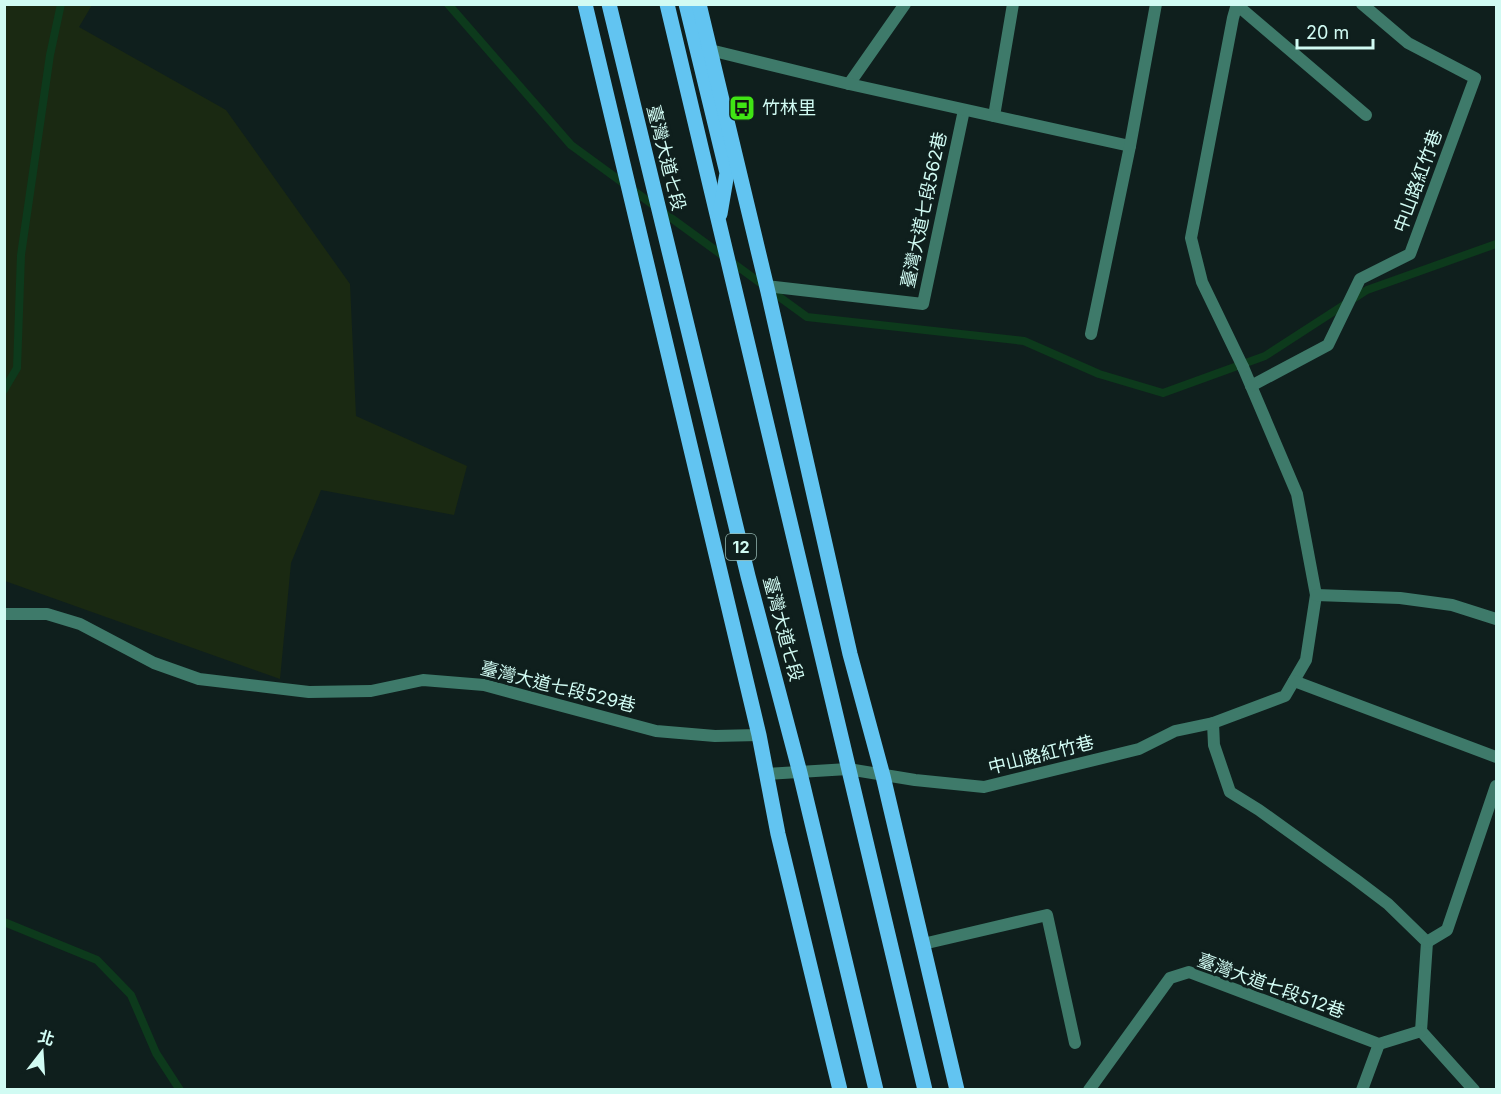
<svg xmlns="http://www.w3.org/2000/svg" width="1501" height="1094" font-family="Inter,'Noto Sans TC',sans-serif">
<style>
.grass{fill:#1a2912}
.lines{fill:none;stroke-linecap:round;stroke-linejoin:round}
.stream{stroke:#0d3a1c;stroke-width:8}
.service{stroke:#3e7a6a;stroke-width:12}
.minor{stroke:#3e7a6a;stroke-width:12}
.primary{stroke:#62c4f1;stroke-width:15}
.labels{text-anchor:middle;stroke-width:6;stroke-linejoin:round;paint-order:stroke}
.shield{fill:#0f1f1d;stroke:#97b9b3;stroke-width:1.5}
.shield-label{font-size:16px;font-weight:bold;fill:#d1fbf3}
.poi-label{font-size:18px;fill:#d1fbf3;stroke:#0f1f1d;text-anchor:start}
.street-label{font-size:18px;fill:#d1fbf3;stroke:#0f1f1d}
</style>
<rect width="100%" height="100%" fill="#0f1f1d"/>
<!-- grass -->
<polygon class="grass" points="5,4 92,5 79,27 226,110 350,284 356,416 467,466 454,515 321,490 291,563 280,679 5,581"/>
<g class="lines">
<!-- stream -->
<g class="stream">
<polyline points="448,4 571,145 807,317 1024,341 1099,374 1163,393 1265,356 1367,290 1496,244"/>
<polyline points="4,390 17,368 21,255 50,55 61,4"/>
<polyline points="4,922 97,960 131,995 156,1053 180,1090"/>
</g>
<!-- service -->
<g class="service">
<polyline points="1237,5 1366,115"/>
<polyline points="849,84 905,4"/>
<polyline points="994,116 1013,4"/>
<polyline points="766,286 923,304 964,110"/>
<polyline points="1243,367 1297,494 1316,595 1306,660 1285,696 1213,723 1214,745 1230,792 1259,810 1355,879 1388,904 1427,942 1421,1031 1474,1090"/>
<polyline points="1251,386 1328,345 1360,279 1410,254 1475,78 1408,43 1362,4"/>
<polyline points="1316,595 1400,598 1452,605 1496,619"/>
<polyline points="4,614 47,614 80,624 154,663 199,679 309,692 371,691 423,680 484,685 656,731 715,736 759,735"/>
<polyline points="1294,681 1496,757"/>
<polyline points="766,774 848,769 915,780 984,787 1139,749 1175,731 1213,723"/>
<polyline points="1427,942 1447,930 1496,786"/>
<polyline points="923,944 1047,915 1075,1043"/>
<polyline points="1089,1090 1170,978 1189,972 1379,1044 1421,1031"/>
<polyline points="1362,1090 1379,1044"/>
</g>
<!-- minor -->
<g class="minor">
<polyline points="1237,4 1233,18 1191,238 1202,282 1243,367"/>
<polyline points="710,50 849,84 1130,146"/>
<polyline points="1091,334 1130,146 1156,4"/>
</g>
<!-- primary -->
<g class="primary">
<polyline points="585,4 759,735 778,834 840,1090"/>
<polyline points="609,4 748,576 800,773 876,1090"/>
<polyline points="667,4 925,1090"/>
<polyline points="686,4 727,173 720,214"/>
<polyline points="699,4 768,292 850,654 883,776 957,1090"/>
</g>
</g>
<!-- icons -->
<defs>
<g id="bus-square" transform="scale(1.35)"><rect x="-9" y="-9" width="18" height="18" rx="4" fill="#40e414" stroke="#0f1f1d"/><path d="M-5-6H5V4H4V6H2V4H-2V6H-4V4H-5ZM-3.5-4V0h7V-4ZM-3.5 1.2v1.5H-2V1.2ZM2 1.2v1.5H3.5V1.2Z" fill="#111"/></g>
</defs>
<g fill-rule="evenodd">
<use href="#bus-square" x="742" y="108"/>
</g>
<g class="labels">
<!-- shield labels -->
<rect class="shield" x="726" y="534" width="30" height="26" rx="4.5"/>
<g class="shield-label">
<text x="741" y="553">12</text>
</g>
<!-- poi labels -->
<g class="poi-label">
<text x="762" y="114">竹林里</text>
</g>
<!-- street labels -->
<g class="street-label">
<text transform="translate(666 158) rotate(76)" y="6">臺灣大道七段</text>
<text transform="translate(1418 181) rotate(-70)" y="6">中山路紅竹巷</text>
<text transform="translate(924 210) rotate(-78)" y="6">臺灣大道七段562巷</text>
<text transform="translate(783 629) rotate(75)" y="6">臺灣大道七段</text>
<text transform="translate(558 687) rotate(14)" y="6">臺灣大道七段529巷</text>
<text transform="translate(1041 755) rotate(-14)" y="6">中山路紅竹巷</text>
<text transform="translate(1271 986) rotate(20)" y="6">臺灣大道七段512巷</text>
</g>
</g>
<!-- border -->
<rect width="1501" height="1094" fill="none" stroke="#d1fbf3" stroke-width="12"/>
<!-- north arrow -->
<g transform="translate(42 1052) rotate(17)" stroke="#0f1f1d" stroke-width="4.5" paint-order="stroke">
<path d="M0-4.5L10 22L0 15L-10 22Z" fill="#d1fbf3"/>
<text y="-9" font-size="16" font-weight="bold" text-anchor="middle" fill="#d1fbf3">北</text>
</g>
<!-- scale -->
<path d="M1297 39v9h76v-9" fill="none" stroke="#d1fbf3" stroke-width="3"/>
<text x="1306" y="39" font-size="18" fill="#d1fbf3" stroke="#0f1f1d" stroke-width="4.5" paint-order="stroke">20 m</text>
</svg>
